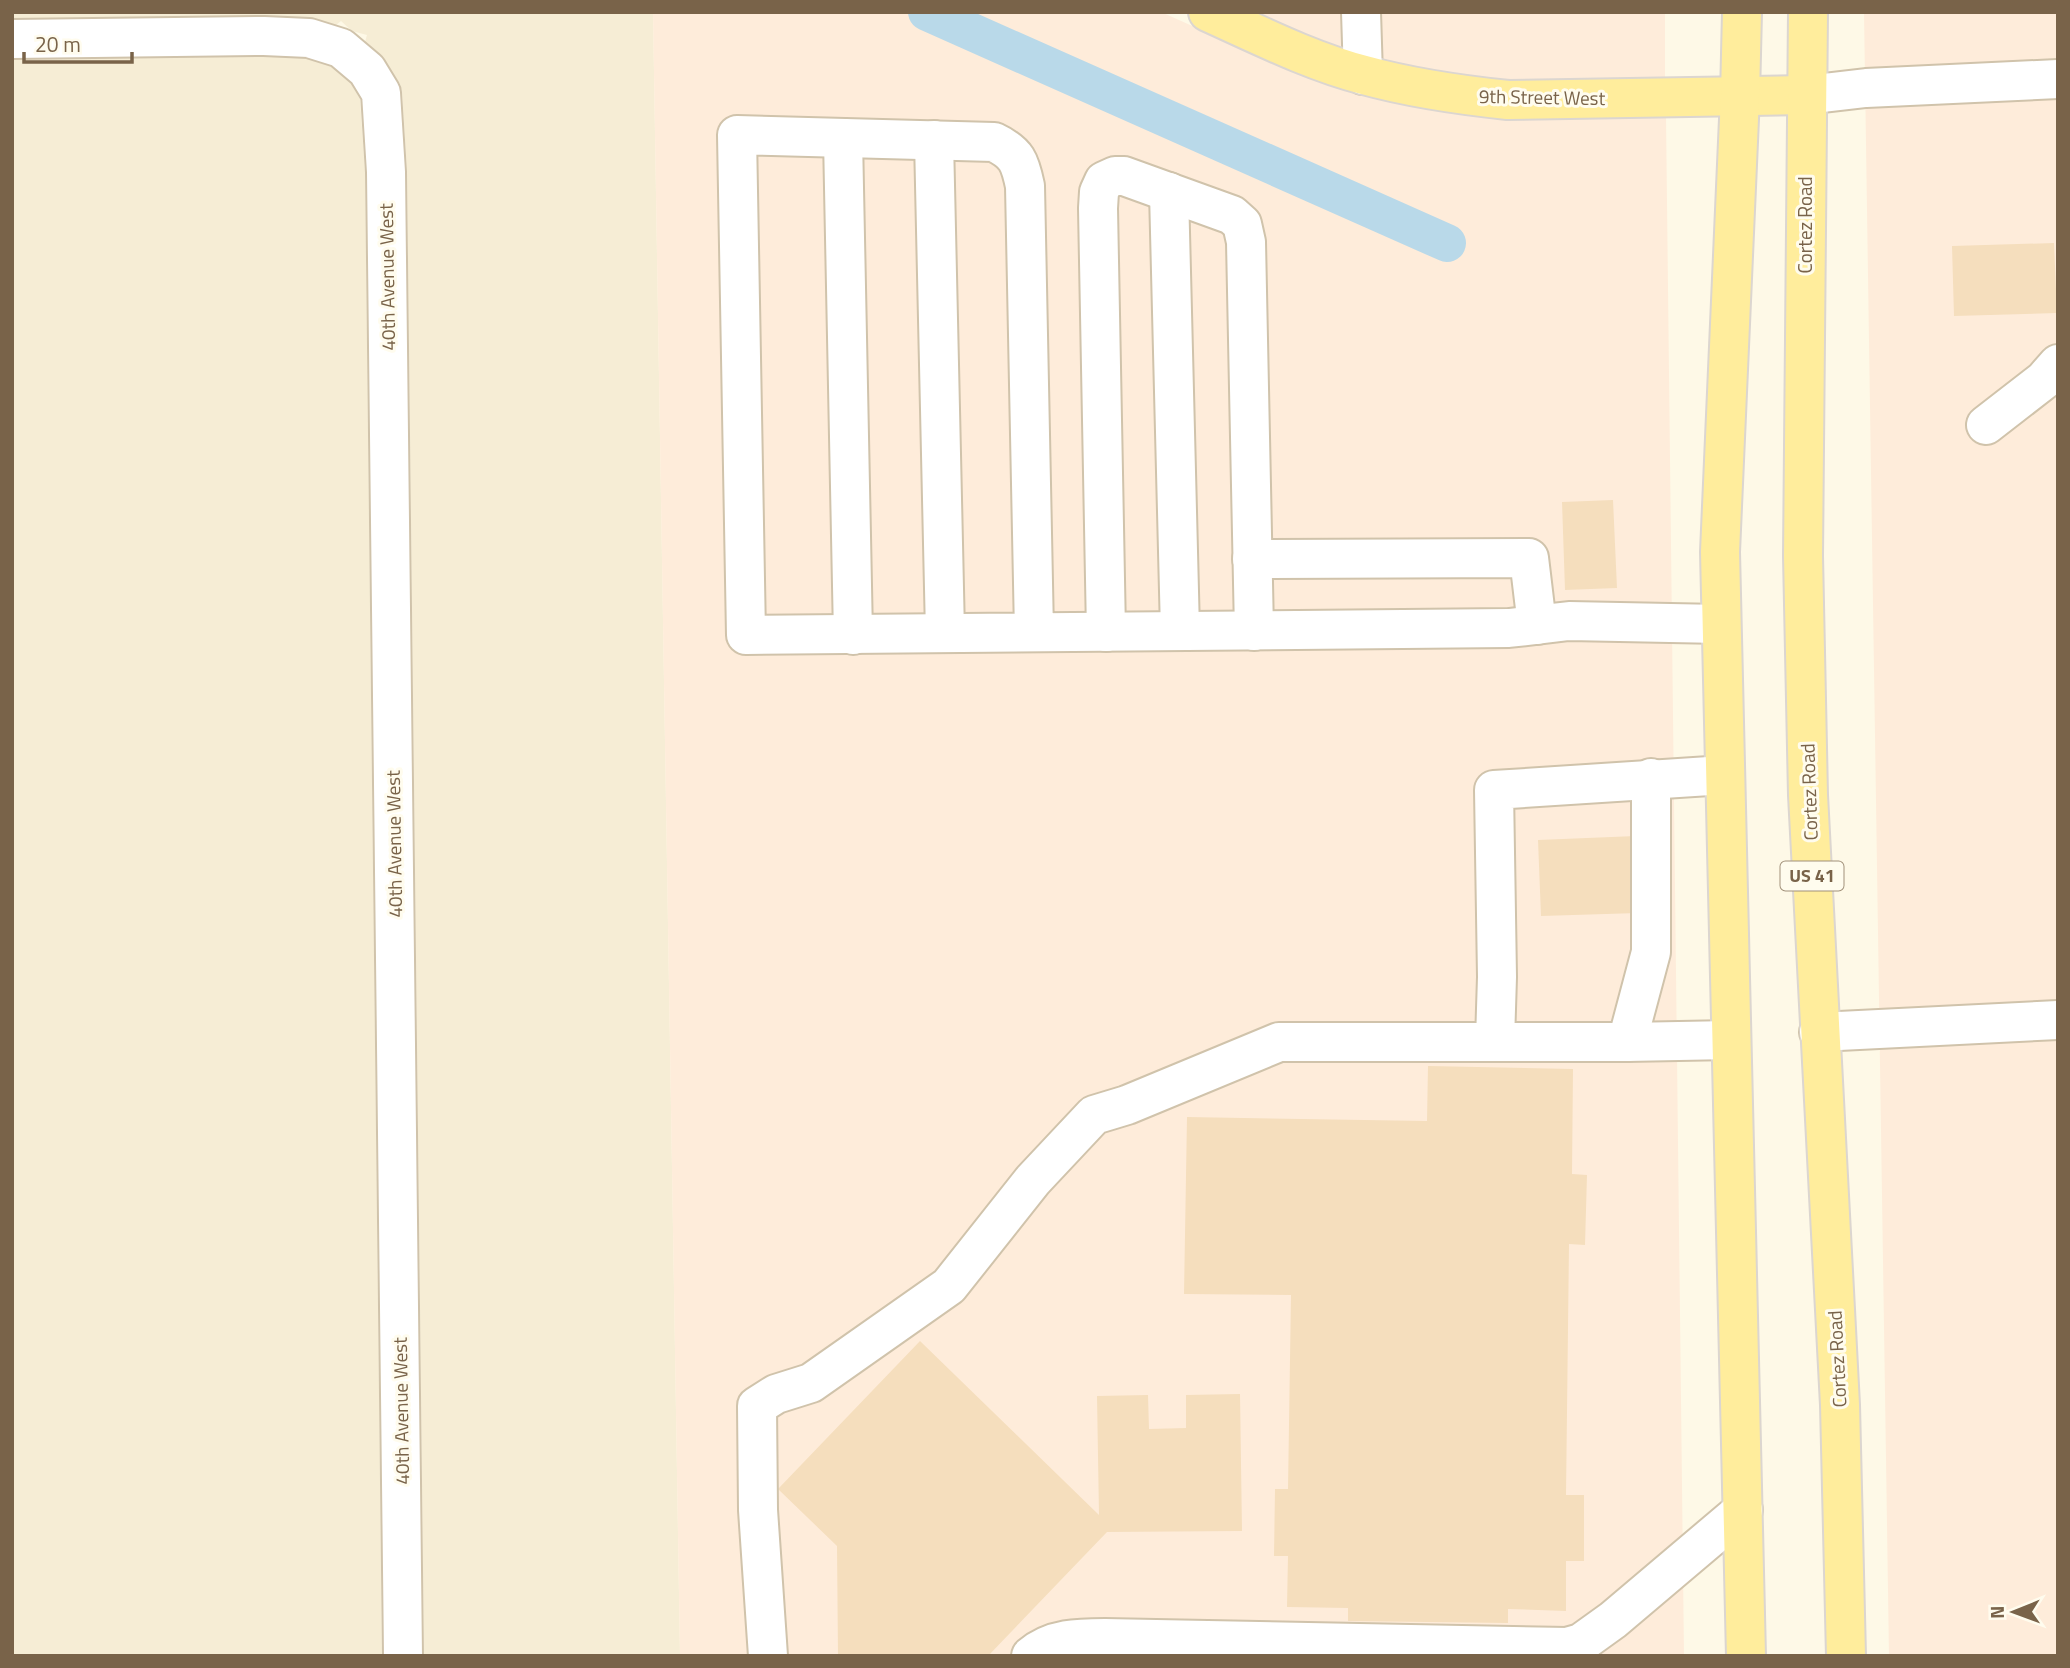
<svg xmlns="http://www.w3.org/2000/svg" width="2070" height="1668" font-family="'Titillium Web',sans-serif">
<style>
.residential{fill:#f6edd5}
.commercial{fill:#feecda}
.lines{fill:none;stroke-linecap:round;stroke-linejoin:round}
.canal{stroke:#b9d9e9;stroke-width:38}
.building{fill:#f5debd}
.minor-casing{stroke:#d0c3ab;stroke-width:42}
.major-casing{stroke:#dcd6d0;stroke-width:42}
.minor{stroke:#fff;stroke-width:38}
.major{stroke:#ffed9c;stroke-width:38}
.labels{text-anchor:middle;stroke-width:6;stroke-linejoin:round;paint-order:stroke}
.shield{fill:#fffcee;stroke:#a1917a;stroke-width:2}
.shield-label{font-size:18px;font-weight:bold;fill:#796349}
.street-label{font-size:19px;fill:#796349;stroke:#fffcee}
</style>
<rect width="100%" height="100%" fill="#fef9e7"/>
<!-- residential -->
<g class="residential">
<polygon points="12,12 653,12 680,1656 424,1656 407,171 402,92 400,84 385,61 365,42 367,35 352,31 341,21 335,26 311,20 264,17 12,20"/>
<polygon points="263,54 305,57 330,64 350,82 360,99 365,172 382,1656 12,1656 12,58"/>
</g>
<!-- commercial -->
<g class="commercial">
<polygon points="653,12 1161,12 1282,66 1355,92 1458,114 1505,119 1666,116 1684,1656 680,1656"/>
<polygon points="1256,12 1665,12 1665,78 1509,81 1467,77 1369,57 1300,32"/>
<polygon points="1864,12 2058,12 2058,1656 1889,1656"/>
</g>
<g class="lines">
<!-- canal -->
<polyline class="canal" points="927,12 1447,243"/>
</g>
<!-- building -->
<g class="building">
<polygon points="2054,243 2057,313 1954,316 1952,246"/>
<polygon points="1613,500 1617,588 1565,590 1562,502"/>
<polygon points="1636,836 1638,913 1541,916 1538,840"/>
<polygon points="1428,1066 1573,1069 1572,1174 1587,1175 1585,1245 1569,1244 1566,1495 1584,1495 1584,1561 1566,1561 1566,1611 1508,1609 1508,1623 1348,1621 1348,1608 1287,1607 1288,1556 1274,1556 1275,1489 1288,1489 1291,1295 1184,1294 1187,1117 1427,1121"/>
<polygon points="920,1341 1099,1515 1097,1396 1148,1395 1149,1429 1186,1428 1186,1395 1240,1394 1242,1531 1107,1532 988,1656 838,1656 837,1546 778,1489"/>
</g>
<g class="lines">
<!-- minor casing -->
<g class="minor-casing">
<g id="minor">
<polyline points="1361,12 1363,75"/>
<polyline points="12,39 264,36 309,38 341,48 367,70 381,93 386,172 403,1656"/>
<polyline points="1806,95 1866,88 2058,79"/>
<polyline points="843,138 853,635"/>
<polyline points="934,140 945,633"/>
<polyline points="1169,192 1180,631"/>
<polyline points="1986,425 2044,380 2058,364"/>
<polyline points="1252,559 1529,558 1537,625"/>
<path d="M1034 632 1025 186C1020 162 1017 153 994 142L737 135 746 635 1509 628 1569 621 1721 624"/>
<polyline points="1106,632 1098,208 1099,192 1104,181 1115,176 1124,176 1232,215 1242,224 1246,242 1254,631"/>
<polyline points="1819,1032 2058,1020"/>
<polyline points="1495,1041 1497,977 1494,790 1725,775"/>
<polyline points="1627,1042 1651,952 1651,778"/>
<polyline points="768,1656 758,1510 757,1406 776,1394 811,1383 949,1286 1033,1180 1094,1115 1127,1105 1279,1042 1627,1042 1731,1040"/>
<path d="M1031 1656C1052 1638 1079 1638 1105 1638L1567 1647 1581 1643 1613 1620 1743 1510"/>
</g>
</g>
<!-- major casing -->
<g class="major-casing">
<g id="major">
<path d="M1208 12C1259 35 1310 61 1364 75 1411 88 1460 95 1508 100L1806 95"/>
<polyline points="1742,12 1740,96 1720,552 1746,1656"/>
<polyline points="1808,12 1803,556 1808,795 1840,1405 1846,1656"/>
</g>
</g>
<!-- minor -->
<use href="#minor" class="minor"/>
<!-- major -->
<use href="#major" class="major"/>
</g>
<g class="labels">
<!-- shield labels -->
<rect class="shield" x="1780.5" y="861.5" width="63" height="29" rx="5"/>
<g class="shield-label">
<text x="1812" y="882">US 41</text>
</g>
<!-- street labels -->
<g class="street-label">
<text transform="translate(1542 97) rotate(1)" y="7">9th Street West</text>
<text transform="translate(1805 225) rotate(-90)" y="7">Cortez Road</text>
<text transform="translate(387 277) rotate(-91)" y="7">40th Avenue West</text>
<text transform="translate(1809 792) rotate(-92)" y="7">Cortez Road</text>
<text transform="translate(394 844) rotate(-91)" y="7">40th Avenue West</text>
<text transform="translate(1837 1359) rotate(-93)" y="7">Cortez Road</text>
<text transform="translate(401 1411) rotate(-91)" y="7">40th Avenue West</text>
</g>
</g>
<!-- border -->
<rect width="2070" height="1668" fill="none" stroke="#796349" stroke-width="28"/>
<!-- north arrow -->
<g transform="translate(2014 1612) rotate(269)" stroke="#fffcee" stroke-width="5" paint-order="stroke">
<path d="M0-5L12 26L0 18L-12 26Z" fill="#796349"/>
<text y="-10" font-size="19" font-weight="bold" text-anchor="middle" fill="#796349">N</text>
</g>
<!-- scale -->
<path d="M24 52v10h108v-10" fill="none" stroke="#796349" stroke-width="3.5"/>
<text x="35" y="52" font-size="21" fill="#796349" stroke="#fffcee" stroke-width="5" paint-order="stroke">20 m</text>
</svg>
